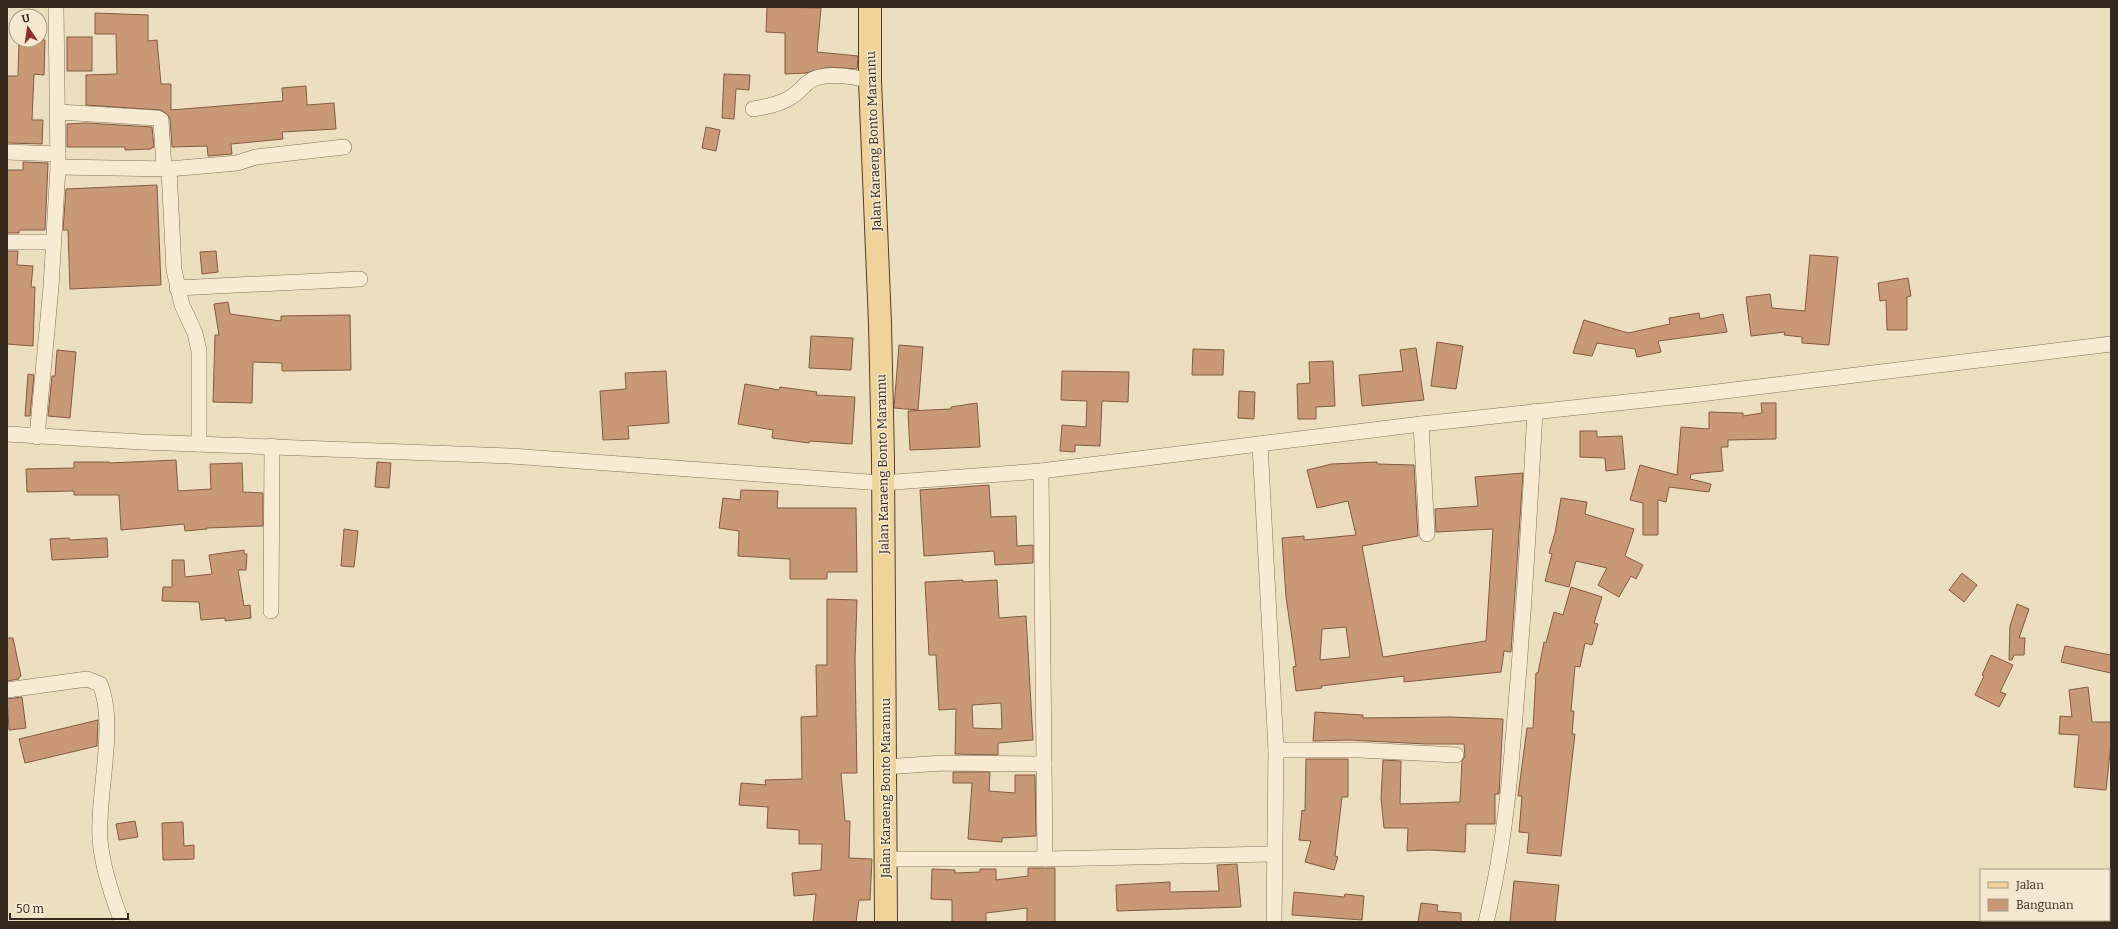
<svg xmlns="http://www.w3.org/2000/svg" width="2118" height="929" font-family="Bitter,serif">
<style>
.building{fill:#c99977;stroke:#835a40;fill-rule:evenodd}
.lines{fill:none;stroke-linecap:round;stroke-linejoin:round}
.street-casing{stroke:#847059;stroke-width:16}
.primary-casing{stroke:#523e2d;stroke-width:24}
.street{stroke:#f7ecd3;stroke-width:15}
.primary{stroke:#efd399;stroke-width:22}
.labels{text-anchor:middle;stroke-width:3;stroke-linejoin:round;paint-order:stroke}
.street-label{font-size:13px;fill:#35281d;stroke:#f4e9d0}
</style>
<rect width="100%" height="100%" fill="#ecdfc0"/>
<!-- building -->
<g class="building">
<polygon points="767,7 821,8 817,52 858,56 857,69 828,67 806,73 785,74 785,33 766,32"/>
<polygon points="95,13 148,15 148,41 157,40 161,84 171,84 171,110 283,101 282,88 306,86 307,105 334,103 336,129 282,132 283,139 231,144 232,154 208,156 207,146 172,147 170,119 168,115 161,110 86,105 86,75 117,74 116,34 95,34"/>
<rect x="67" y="37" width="25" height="34"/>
<polygon points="19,40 45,40 44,75 34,74 32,120 43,120 42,144 7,143 7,76 18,76"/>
<polygon points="724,74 750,75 749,90 736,89 734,119 722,118"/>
<polygon points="86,123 152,127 154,147 151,148 151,149 125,150 125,147 67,147 67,124"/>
<polygon points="706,127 720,130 716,151 702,148"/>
<polygon points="23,162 48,163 45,230 19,230 19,233 7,233 7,170 23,170"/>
<polygon points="157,185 161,285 70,289 68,230 63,230 66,189"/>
<polygon points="7,251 18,251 17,265 33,266 31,287 35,287 33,346 7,344"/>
<polygon points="216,251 218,272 202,274 200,252"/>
<polygon points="1810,255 1838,257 1829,345 1802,343 1802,337 1784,335 1785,332 1751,336 1746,297 1770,294 1772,308 1805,311"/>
<polygon points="1908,278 1911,296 1907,297 1907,330 1887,330 1886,300 1880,301 1878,283"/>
<polygon points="228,302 230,314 281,321 281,316 350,315 351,370 282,371 282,363 253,362 252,403 213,402 215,335 219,335 214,304"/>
<polygon points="1699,313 1700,319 1723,314 1727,332 1658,341 1661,352 1637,357 1635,349 1597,343 1592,356 1573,353 1584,320 1628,333 1670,324 1669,318"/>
<polygon points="811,336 853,338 851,370 809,368"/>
<polygon points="1437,342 1463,346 1456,389 1431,386"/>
<polygon points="899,345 923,347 918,410 894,408"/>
<polygon points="1416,348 1424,400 1362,406 1359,375 1403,371 1400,350"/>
<polygon points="1193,349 1224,350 1223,375 1192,375"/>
<polygon points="57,350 76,352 70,418 48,416 52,376 55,376"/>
<polygon points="1333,361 1335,406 1316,407 1316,419 1298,419 1297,384 1310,383 1309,362"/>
<polygon points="666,371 669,423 628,426 629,439 603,440 600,391 626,389 625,373"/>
<polygon points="1062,371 1129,372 1128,402 1102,401 1100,446 1075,445 1075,452 1060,451 1062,425 1086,427 1087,401 1061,400"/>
<polygon points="28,374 34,375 30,416 25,416"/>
<polygon points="745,384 779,390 780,387 817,392 816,395 855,397 852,444 810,441 809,443 772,438 773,430 738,424"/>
<polygon points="1239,391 1255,392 1254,419 1238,418"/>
<polygon points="977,403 980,447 910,450 908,411 951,409 951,407"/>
<polygon points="1761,403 1776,403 1776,439 1728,440 1728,447 1721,447 1723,471 1691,474 1690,479 1711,484 1709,492 1669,487 1666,502 1658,500 1658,535 1643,535 1643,503 1630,500 1640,465 1677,475 1681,427 1709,429 1709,412 1743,413 1743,416 1762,413"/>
<polygon points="1580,431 1597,431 1597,437 1622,436 1625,469 1606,471 1605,458 1580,457"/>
<polygon points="176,460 178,491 211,489 210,464 242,463 243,492 263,493 263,526 207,528 207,529 185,531 184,524 121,530 119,495 74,495 74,491 27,492 26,469 74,468 74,462 109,462 109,463"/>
<polygon points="377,462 391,463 389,488 375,487"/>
<path d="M1377 462V464L1414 465 1418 536 1362 546 1383 657 1486 641 1493 529 1436 532 1435 509 1478 506 1475 477 1523 473 1511 652 1504 651 1501 672 1404 682V676L1321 686 1322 688 1296 691 1293 667 1296 666 1286 597 1282 538 1304 536V540L1356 535 1348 501 1317 508 1307 470 1332 464ZM1346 627 1350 657 1320 660 1322 629Z"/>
<polygon points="989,485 991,517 1016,516 1017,546 1033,545 1033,563 995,565 994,551 924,556 920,490"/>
<polygon points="741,490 778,491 777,508 856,508 857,572 827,572 827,579 790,579 790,559 738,556 739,531 719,528 723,498 740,500"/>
<polygon points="1561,498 1587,502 1585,514 1634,529 1625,556 1643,565 1636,579 1631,576 1619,597 1598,585 1607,568 1576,561 1569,587 1545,581 1552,554 1549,553 1555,533"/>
<polygon points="344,529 358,531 354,567 341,566"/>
<polygon points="69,538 70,540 107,538 108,557 52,560 50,539"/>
<polygon points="244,550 244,554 247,554 246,570 238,570 244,606 250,605 251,618 225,621 225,618 201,620 199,602 162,601 163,587 172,587 172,560 184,560 185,577 212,574 209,555"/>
<polygon points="1962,573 1977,585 1964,602 1949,590"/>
<path d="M963 580V582L997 580 999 618 1026 616 1033 740 998 743V755L955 754 956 709 939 710 936 655H929L925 582ZM1001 703 1002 729 973 728 972 705Z"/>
<polygon points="1571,587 1602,597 1594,623 1598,624 1592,645 1585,643 1580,667 1575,666 1571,711 1574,711 1572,734 1575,734 1561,856 1527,853 1529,833 1519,832 1522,796 1518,796 1527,728 1533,728 1536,673 1538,673 1544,642 1546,643 1554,612 1563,615"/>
<polygon points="827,599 857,600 855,660 857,773 841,773 845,821 850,821 849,858 872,859 870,900 859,900 856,922 813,922 816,894 794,896 792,873 821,870 822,844 799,844 799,830 767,828 768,807 739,805 741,783 766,785 765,780 802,779 801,717 817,716 816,665 827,665"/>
<polygon points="2017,604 2029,609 2019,638 2025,638 2024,655 2014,655 2012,660 2009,660 2010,626"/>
<polygon points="7,638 13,638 21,676 19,677 19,679 7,681"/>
<polygon points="2065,646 2111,655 2111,673 2061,662"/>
<polygon points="1991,655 2013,665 2000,692 2006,694 1999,707 1975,695 1984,676 1982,675"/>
<polygon points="2088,687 2092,722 2111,722 2111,744 2106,790 2074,787 2079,735 2059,734 2060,716 2072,717 2069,690"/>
<polygon points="22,697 26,728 9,730 7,699"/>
<polygon points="1315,712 1363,715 1363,718 1450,717 1503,719 1499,794 1495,794 1495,824 1466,824 1465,852 1429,850 1407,851 1408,828 1384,828 1381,798 1383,760 1401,761 1400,804 1460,802 1462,761 1465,756 1464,744 1426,744 1349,740 1313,741"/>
<polygon points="98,720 97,746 25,763 19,739"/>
<polygon points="1306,759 1348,759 1348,797 1342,797 1335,856 1338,857 1334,870 1305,862 1311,841 1299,840 1302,810 1305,811"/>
<polygon points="953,772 990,772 989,791 1015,793 1015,775 1035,775 1036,836 1002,838 1002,842 968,839 972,783 953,783"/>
<polygon points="135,821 138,837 119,840 116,824"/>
<polygon points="183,822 184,846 194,845 194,859 163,860 162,823"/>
<polygon points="1237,864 1241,907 1117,911 1116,885 1170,882 1170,892 1219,891 1217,865"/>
<polygon points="1028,868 1055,868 1055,922 1027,922 1027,908 986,913 986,922 952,922 952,900 931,899 932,869 955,870 955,873 980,872 980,869 996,869 996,880 1028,876"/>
<polygon points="1514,881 1559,885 1555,922 1510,922"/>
<polygon points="1294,892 1344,897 1345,894 1364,896 1362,920 1292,915"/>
<polygon points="1421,903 1438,905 1437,911 1461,913 1461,922 1418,922"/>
</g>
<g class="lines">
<!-- street casing -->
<g class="street-casing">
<g id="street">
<path d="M753 109C765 107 777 105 788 99 796 95 801 89 807 83 821 71 853 76 870 81"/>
<polyline points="59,112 157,118 161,120 164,169"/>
<polyline points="7,152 58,154"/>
<polyline points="58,167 169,169 174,270 182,305 195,333 199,351 199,444"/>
<polyline points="169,169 237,163 256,157 344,147"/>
<polyline points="7,242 53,242"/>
<polyline points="177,288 360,279"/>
<polyline points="1421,424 1427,534"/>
<polyline points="7,434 142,442 511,456 882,483 1041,471 1421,424 1692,395 2111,344"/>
<polyline points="37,437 51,287 58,167 56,7"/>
<polyline points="1260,444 1276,750 1274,922"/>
<polyline points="1041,471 1045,859"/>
<polyline points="271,611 272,446"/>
<path d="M7 690 87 679 100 684C117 724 97 795 100 839 102 867 112 896 122 922"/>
<polyline points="1276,750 1360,750 1456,755"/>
<polyline points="884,767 943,763 1044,764"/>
<polyline points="886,859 1045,859 1273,854"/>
<path d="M1486 922C1505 846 1511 769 1517 692 1525 598 1530 505 1535 411"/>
</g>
</g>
<!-- primary casing -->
<g class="primary-casing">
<polyline id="primary" points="870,7 870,81 880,323 883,458 886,922"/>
</g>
<!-- street -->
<use href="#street" class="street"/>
<!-- primary -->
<use href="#primary" class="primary"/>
</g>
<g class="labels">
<!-- street labels -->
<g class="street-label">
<text transform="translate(873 141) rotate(-92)" y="5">Jalan Karaeng Bonto Marannu</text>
<text transform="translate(882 464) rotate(-91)" y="5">Jalan Karaeng Bonto Marannu</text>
<text transform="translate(885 788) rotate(-90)" y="5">Jalan Karaeng Bonto Marannu</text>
</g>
</g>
<!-- border -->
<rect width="2118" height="929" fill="none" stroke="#35281d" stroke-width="16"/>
<!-- legend -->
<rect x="1980" y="869" width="130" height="52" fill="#f4e9d0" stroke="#a89c88"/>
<rect x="1988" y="882" width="20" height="6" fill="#efd399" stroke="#a89c88"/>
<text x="2016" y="889" font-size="12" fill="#35281d">Jalan</text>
<rect x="1988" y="899" width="20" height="12" fill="#c99977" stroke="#a89c88"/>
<text x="2016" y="909" font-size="12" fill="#35281d">Bangunan</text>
<!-- north arrow -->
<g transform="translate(28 28) rotate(347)"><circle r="19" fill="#f4e9d0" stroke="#a89c88"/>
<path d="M0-3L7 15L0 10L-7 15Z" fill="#912b2d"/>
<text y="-6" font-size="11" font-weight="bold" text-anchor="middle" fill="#35281d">U</text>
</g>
<!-- scale -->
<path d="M10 913v6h118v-6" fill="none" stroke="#35281d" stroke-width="2"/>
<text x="16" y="913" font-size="12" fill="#35281d" stroke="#f4e9d0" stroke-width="3" paint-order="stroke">50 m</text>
</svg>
